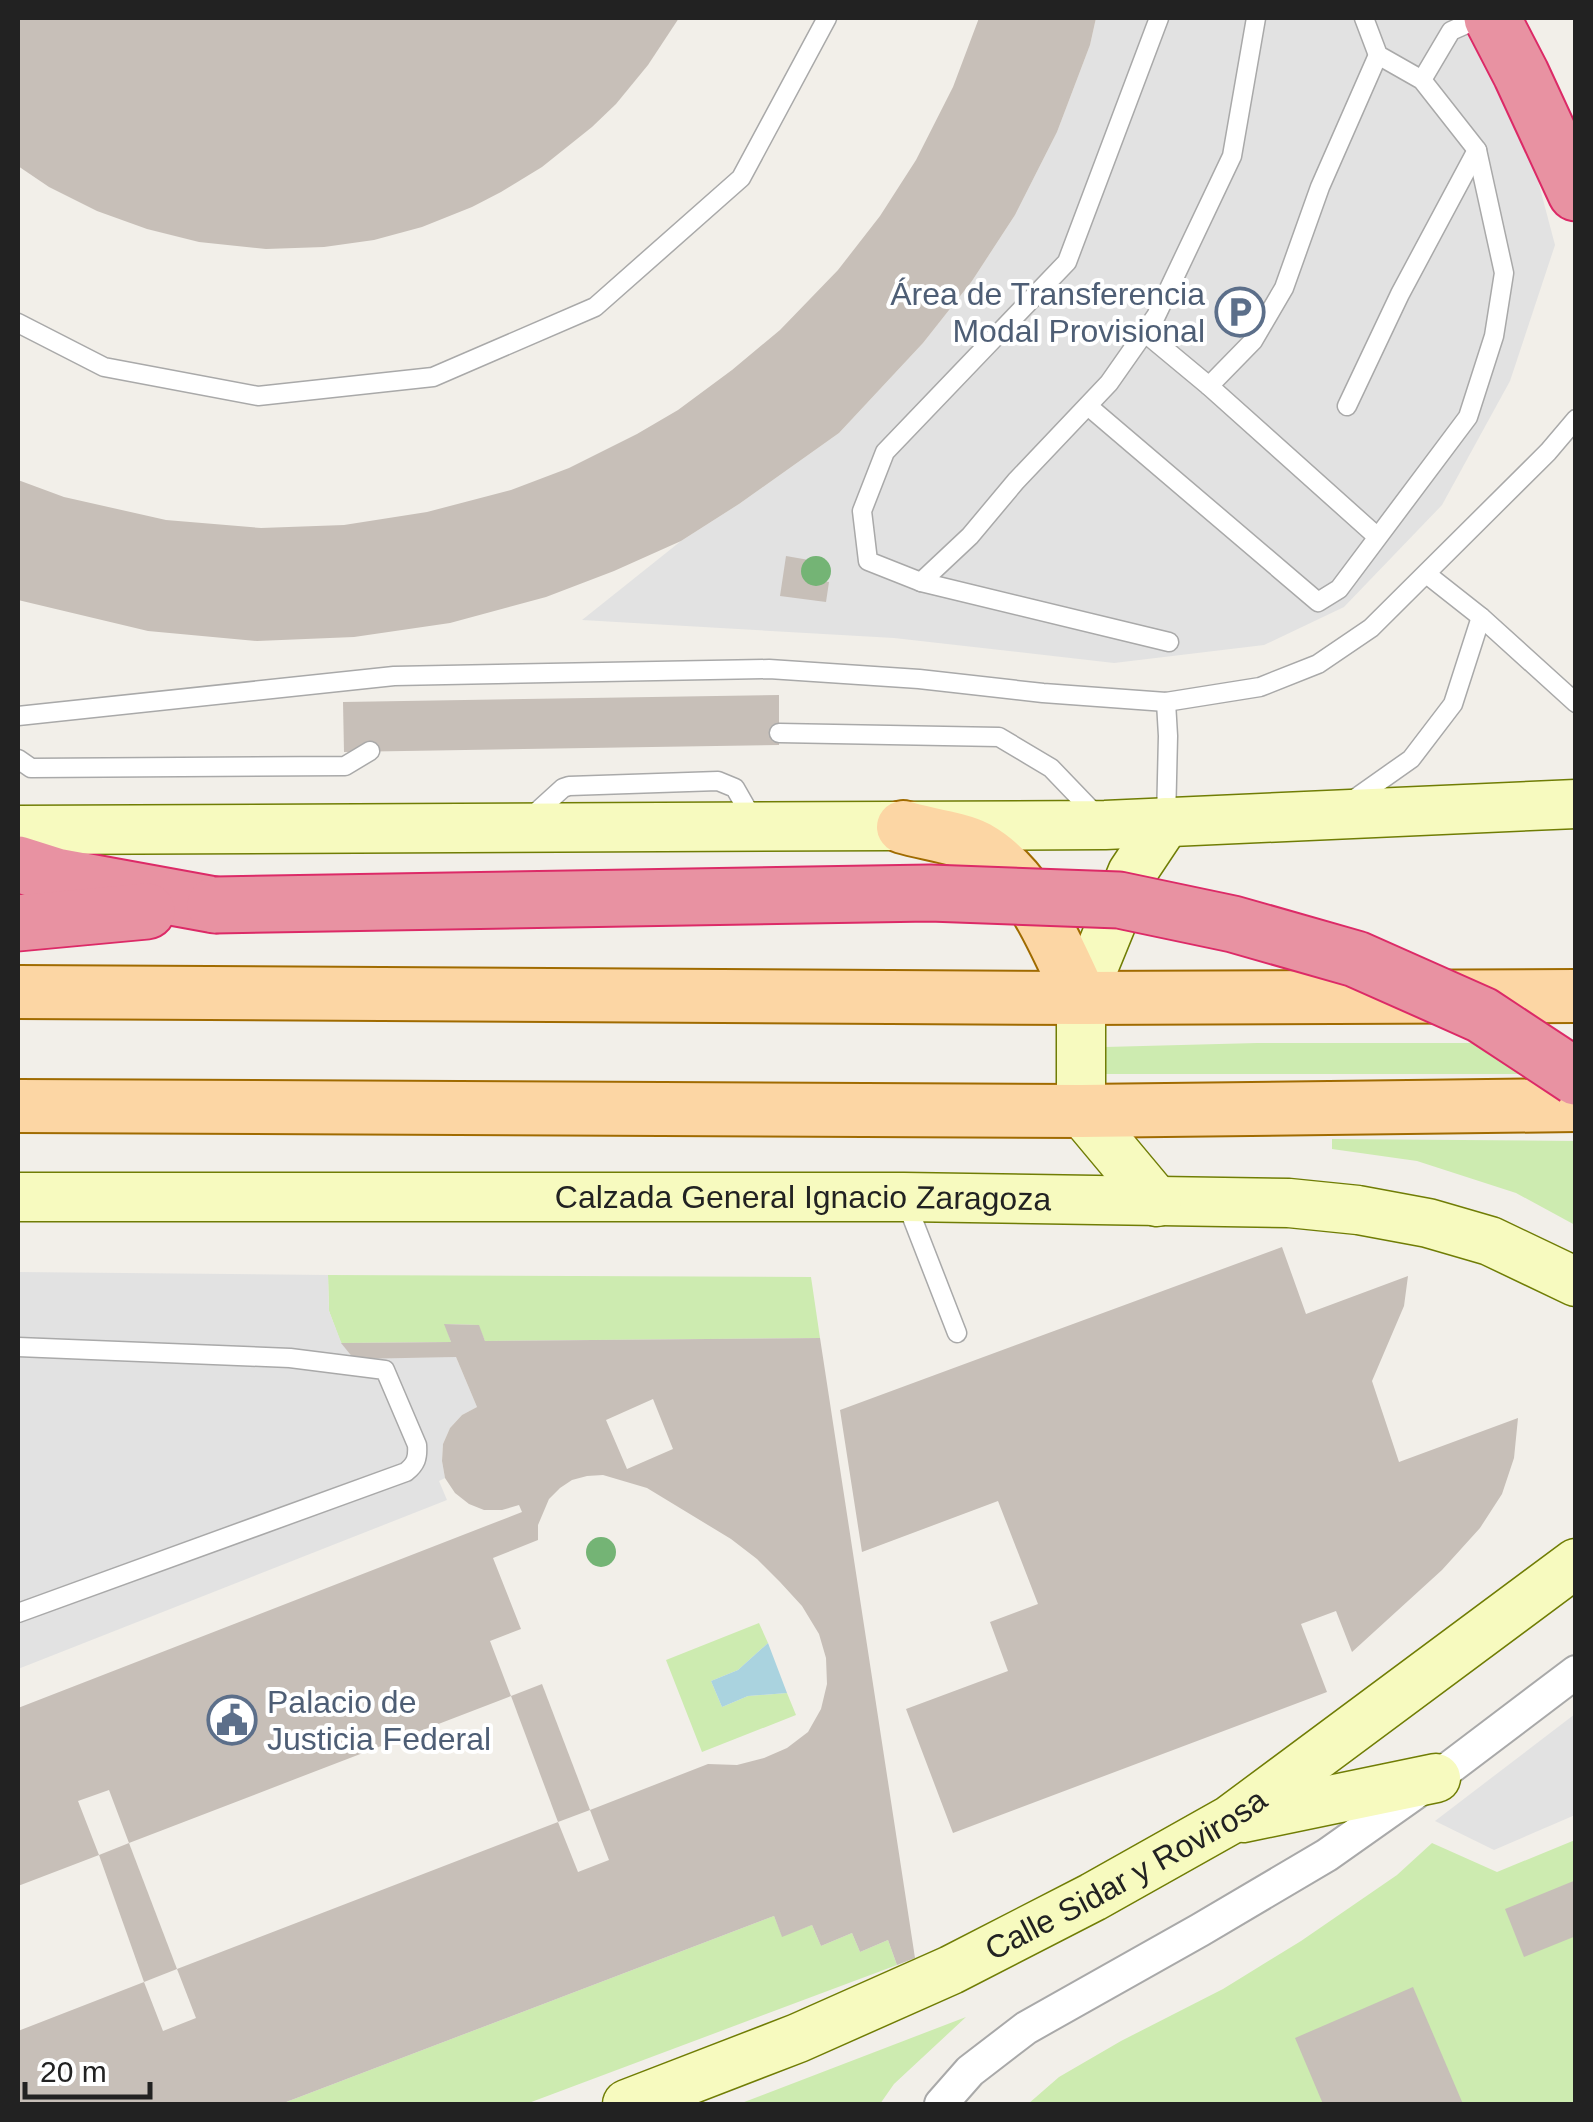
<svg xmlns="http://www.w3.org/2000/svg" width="1593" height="2122" font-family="Arial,sans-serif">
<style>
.grass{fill:#cdebb0}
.parking{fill:#e2e2e2}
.water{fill:#aad3df}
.building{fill:#c7bfb8;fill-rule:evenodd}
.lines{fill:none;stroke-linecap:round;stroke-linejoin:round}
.lane-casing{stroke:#a9a9a9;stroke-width:21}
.street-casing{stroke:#a9a9a9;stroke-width:36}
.secondary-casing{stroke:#707d05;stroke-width:51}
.primary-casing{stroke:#a06b00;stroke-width:56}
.highway-casing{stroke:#dc2a67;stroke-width:59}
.lane{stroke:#fff;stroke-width:18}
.street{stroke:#fff;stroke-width:32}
.secondary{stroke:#f7fabf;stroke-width:48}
.primary{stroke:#fcd6a4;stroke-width:52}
.highway{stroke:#e892a2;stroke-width:55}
.highway-bridge-casing{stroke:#dc2a67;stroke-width:59;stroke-linecap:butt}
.highway-bridge{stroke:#e892a2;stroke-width:55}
.tree{fill:#74b475}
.labels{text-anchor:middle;stroke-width:8;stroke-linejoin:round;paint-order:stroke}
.service-label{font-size:32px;fill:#4e5e75;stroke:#fff;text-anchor:end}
.street-label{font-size:32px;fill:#222;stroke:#fff}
</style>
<rect width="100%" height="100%" fill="#f2efe9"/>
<!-- grass -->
<g class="grass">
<polygon points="1257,1043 1575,1043 1575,1074 1104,1074 1105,1047"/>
<polygon points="1332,1139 1575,1141 1575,1225 1516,1193 1417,1161 1332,1149"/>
<polygon points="328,1275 811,1277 820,1338 485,1341 478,1325 445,1324 451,1342 341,1343 329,1311"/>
<polygon points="759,1623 768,1643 738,1670 711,1681 722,1707 748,1696 787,1693 796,1715 702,1752 666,1660"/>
<polygon points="1575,1840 1575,2104 1028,2104 1059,2077 1121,2041 1223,1989 1301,1941 1397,1875 1432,1843 1497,1872"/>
<polygon points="774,1916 782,1936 812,1925 821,1946 852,1933 860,1952 888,1940 897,1965 526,2104 281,2104"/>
<polygon points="966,2017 894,2084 880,2104 739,2104"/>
</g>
<!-- parking -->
<g class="parking">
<polygon points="1096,18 1471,18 1527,139 1555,245 1510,381 1442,505 1344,607 1264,645 1114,663 894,638 582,620 681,541 739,504 839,433 923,343 972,281 1015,215 1057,132 1090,45"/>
<polygon points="18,1272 328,1275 329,1311 341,1342 354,1358 456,1357 477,1407 462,1415 450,1428 443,1444 442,1461 445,1478 439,1481 447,1500 18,1669"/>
<polygon points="1575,1714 1575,1815 1494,1850 1435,1821"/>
</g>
<!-- water -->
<polygon class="water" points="768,1643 787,1693 748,1696 722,1707 711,1681 738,1670"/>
<!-- building -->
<g class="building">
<polygon points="18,18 679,18 648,65 616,104 592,127 542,167 501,192 472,207 422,227 374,240 324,247 266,249 199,242 147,229 97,211 49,187 18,166"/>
<polygon points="979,18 1096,18 1090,45 1057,132 1015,215 972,281 923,343 839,433 739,504 681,541 614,571 546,597 450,623 354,637 257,641 148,631 18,600 18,480 64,497 166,520 261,528 344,525 427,512 511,490 569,468 637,434 678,410 732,370 780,330 838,270 880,216 916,160 953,87"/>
<polygon points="786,556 809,560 807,579 829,582 826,602 780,596"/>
<polygon points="779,695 779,745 344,752 343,702"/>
<polygon points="1282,1247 1306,1314 1408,1276 1404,1306 1372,1381 1399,1462 1518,1418 1514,1458 1502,1494 1480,1528 1442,1570 1352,1652 1336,1611 1301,1624 1327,1692 953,1833 906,1709 1008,1671 990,1622 1038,1604 998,1501 862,1552 840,1410"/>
<path d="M444 1324 479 1325 485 1341 820 1338 915 1958 897 1965 888 1940 860 1952 852 1933 821 1946 812 1925 782 1937 774 1916 281 2104H18V2031L144 1982 163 2031 196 2018 177 1969 558 1822 578 1872 609 1860 590 1810 708 1764 737 1765 764 1758 787 1748 808 1732 821 1709 827 1684 826 1658 819 1634 802 1606 780 1582 757 1559 731 1539 647 1488 603 1475 587 1476 572 1480 560 1488 549 1499 538 1525V1540L493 1558 521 1629 490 1641 511 1696 129 1843 109 1790 78 1801 99 1855 18 1886V1708L522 1512 519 1505 502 1510H484L469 1504 455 1493 445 1478 442 1461 443 1444 450 1428 462 1415 477 1407 456 1357 354 1359 341 1343 451 1342ZM653 1399 673 1449 627 1469 606 1420Z"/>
<polygon points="542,1684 590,1810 558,1822 511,1696"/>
<polygon points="129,1843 177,1969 144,1982 99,1855"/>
<polygon points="1576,1880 1576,1936 1524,1957 1505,1909"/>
<polygon points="1413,1987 1463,2104 1323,2104 1295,2038"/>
</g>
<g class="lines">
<!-- lane casing -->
<g class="lane-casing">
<g id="lane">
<polyline points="1159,18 1067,262 885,452 862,511 868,561 921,582 970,536 1016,481 1109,383 1156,316 1232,156 1256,18"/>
<polyline points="1422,80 1451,31 1469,23"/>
<polyline points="18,323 104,367 258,396 433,377 595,307 741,178 827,18"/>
<polyline points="1144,332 1209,386 1372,532"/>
<polyline points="1209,386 1253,341 1284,288 1320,187 1378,55"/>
<polyline points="1088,406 1318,602 1339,589 1468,417 1494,336 1504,273 1477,150 1422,80 1378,55 1364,18"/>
<polyline points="1347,406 1400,294 1477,150"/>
<polyline points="1429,576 1481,617 1576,703"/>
<polyline points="921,582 1169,642"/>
<polyline points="1166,702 1168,736 1166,821"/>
<polyline points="18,716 394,676 769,669 919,679 1043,693 1166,702 1260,687 1318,664 1371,628 1548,452 1576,419"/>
<polyline points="779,733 999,737 1051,768 1099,818"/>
<polyline points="18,759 31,768 345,766 370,751"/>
<polyline points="1350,802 1411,759 1453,704 1481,617"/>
<polyline points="530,818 563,788 569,786 718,781 735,788 755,823"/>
<polyline points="906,1202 957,1333"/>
<path d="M18 1347 290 1358 385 1370 417 1445C418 1458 416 1464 406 1472L18 1613"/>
</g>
</g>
<!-- street casing -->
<g class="street-casing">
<polyline id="street" points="941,2104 970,2071 1026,2028 1200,1930 1327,1855 1436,1778 1576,1672"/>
</g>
<!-- secondary casing -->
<g class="secondary-casing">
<g id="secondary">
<polyline points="18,830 1105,825 1576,804"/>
<path id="s1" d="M18 1197H904L1289 1203 1358 1210 1428 1223 1490 1241 1576 1282"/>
<polyline points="1157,1202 1081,1111 1081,998 1132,873 1166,822"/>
<polyline points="1243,1818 1436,1778"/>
<path id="s2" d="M627 2104 798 2038 951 1970 1093 1897 1230 1820 1576 1563"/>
</g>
</g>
<!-- primary casing -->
<g class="primary-casing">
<g id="primary">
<path d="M903 827C923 833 960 838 977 847 1032 878 1055 945 1081 998"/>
<polyline points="18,992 1081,998 1576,996"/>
<polyline points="18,1106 1081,1111 1576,1105"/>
</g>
</g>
<!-- highway casing -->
<g class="highway-casing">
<g id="highway">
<polyline points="1492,18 1521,74 1576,193"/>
<polyline points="18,864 56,876 215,905"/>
<polyline points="18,923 147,911"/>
</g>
</g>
<!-- lane -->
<use href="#lane" class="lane"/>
<!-- street -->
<use href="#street" class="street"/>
<!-- secondary -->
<use href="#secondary" class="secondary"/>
<!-- primary -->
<use href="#primary" class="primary"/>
<!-- highway -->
<use href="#highway" class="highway"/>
<!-- highway-bridge casing -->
<g class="highway-bridge-casing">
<polyline id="highway-bridge" points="215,905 930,893 1119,900 1233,924 1356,959 1482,1015 1576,1077"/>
</g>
<!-- highway-bridge -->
<use href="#highway-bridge" class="highway-bridge"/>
</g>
<!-- trees -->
<g class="tree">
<circle cx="816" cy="571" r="15"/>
<circle cx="601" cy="1552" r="15"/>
</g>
<!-- icons -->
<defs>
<g id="parking-ring" transform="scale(2.5)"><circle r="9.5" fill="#fff" stroke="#5c6f8a" stroke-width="1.5"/><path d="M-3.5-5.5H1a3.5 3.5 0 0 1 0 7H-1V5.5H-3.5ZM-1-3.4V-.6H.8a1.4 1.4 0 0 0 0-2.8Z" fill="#5c6f8a"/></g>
<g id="civic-ring" transform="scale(2.5)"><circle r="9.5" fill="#fff" stroke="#5c6f8a" stroke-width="1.5"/><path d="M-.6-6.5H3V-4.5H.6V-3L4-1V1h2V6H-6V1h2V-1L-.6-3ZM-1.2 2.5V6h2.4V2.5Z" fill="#5c6f8a"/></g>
</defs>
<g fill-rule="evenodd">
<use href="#parking-ring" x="1240" y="312"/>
<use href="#civic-ring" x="232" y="1720"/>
</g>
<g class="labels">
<!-- service labels -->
<g class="service-label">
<text x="1205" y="305">Área de Transferencia<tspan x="1205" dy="37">Modal Provisional</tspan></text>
<text x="267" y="1713" text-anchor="start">Palacio de<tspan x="267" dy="37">Justicia Federal</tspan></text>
</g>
<!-- street labels -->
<g class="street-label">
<text dy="11" stroke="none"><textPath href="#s1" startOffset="785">Calzada General Ignacio Zaragoza</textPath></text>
<text dy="11" stroke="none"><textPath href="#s2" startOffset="550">Calle Sidar y Rovirosa</textPath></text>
</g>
</g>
<!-- border -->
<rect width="1593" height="2122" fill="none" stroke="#222222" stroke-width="40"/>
<!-- scale -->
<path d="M25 2082v15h125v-15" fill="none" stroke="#222222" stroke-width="5"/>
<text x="40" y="2082" font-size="30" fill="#222222" stroke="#ffffff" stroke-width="8" paint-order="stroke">20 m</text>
</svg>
